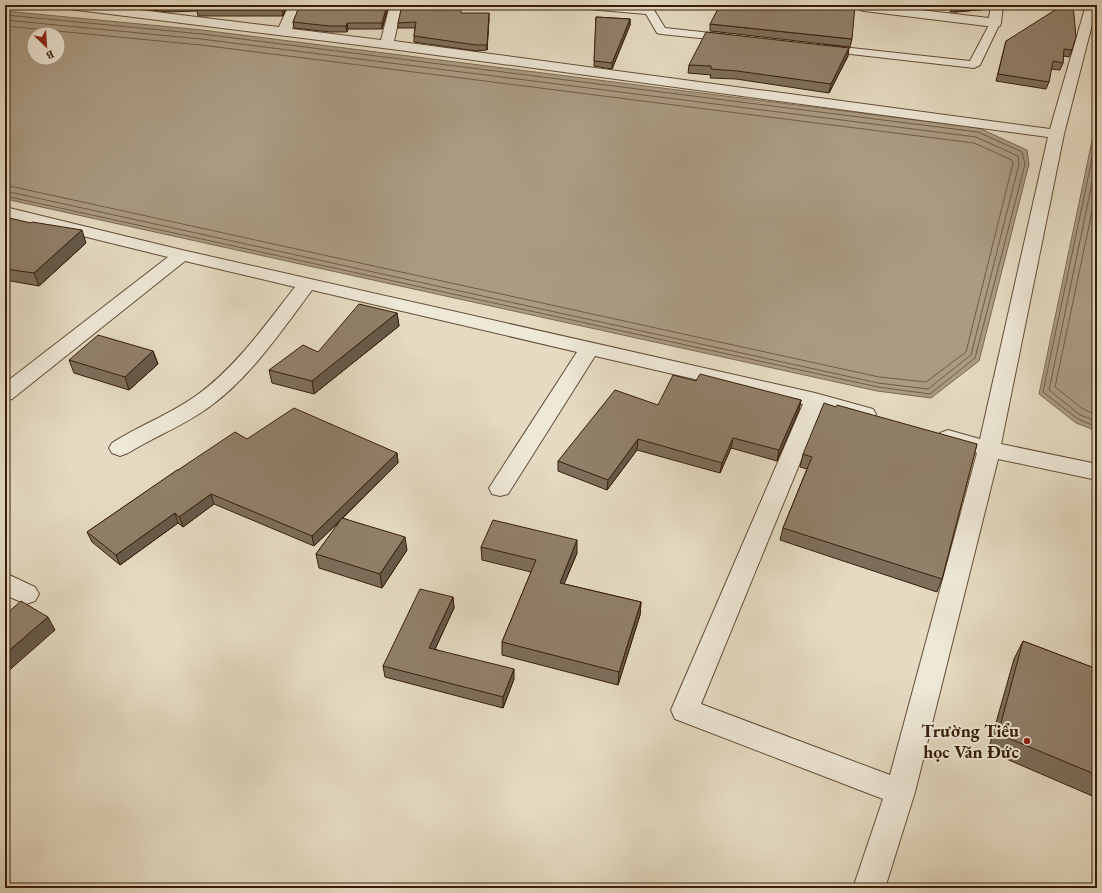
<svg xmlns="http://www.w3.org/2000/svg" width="1102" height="893" font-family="'EB Garamond',serif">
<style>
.water{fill:#aa9b83;stroke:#7c6953;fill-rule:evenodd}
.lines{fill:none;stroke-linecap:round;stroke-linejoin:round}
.shore{stroke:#705c46;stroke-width:1}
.service-casing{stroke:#624d38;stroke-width:2}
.minor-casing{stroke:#624d38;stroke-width:2}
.service{fill:#eee8d7;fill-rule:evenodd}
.minor{fill:#eee8d7;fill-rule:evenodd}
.wall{fill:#7d6e5b;stroke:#371e0a}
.shaded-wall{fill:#665a4a;stroke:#371e0a}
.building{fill:#91806a;stroke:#371e0a}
.poi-dot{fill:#8f2418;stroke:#eee8d7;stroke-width:1.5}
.labels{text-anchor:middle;stroke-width:4;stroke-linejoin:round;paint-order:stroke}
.near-poi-label{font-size:18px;font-weight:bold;fill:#371e0a;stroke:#eee8d7;text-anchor:end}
</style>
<rect width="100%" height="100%" fill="#e5dbc2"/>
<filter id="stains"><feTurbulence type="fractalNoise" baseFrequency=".005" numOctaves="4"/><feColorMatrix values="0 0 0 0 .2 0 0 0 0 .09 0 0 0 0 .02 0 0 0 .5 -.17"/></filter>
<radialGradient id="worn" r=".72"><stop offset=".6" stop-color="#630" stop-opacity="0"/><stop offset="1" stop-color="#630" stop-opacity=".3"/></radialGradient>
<!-- water -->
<g class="water">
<path d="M5 11 202 30 979 128 1027 150 1029 164 979 361 931 398 877 391 5 199ZM34 34H58V58H34Z"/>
<polygon points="1097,117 1097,431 1076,423 1039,394"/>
</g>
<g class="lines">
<!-- shore -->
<g class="shore">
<polyline points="5,15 202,34 978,132 1022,152 1025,164 975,358 930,394 878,387 5,196"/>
<polyline points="5,20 201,39 976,137 1018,156 1019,164 971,355 928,389 878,383 5,191"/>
<polyline points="5,26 201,45 974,143 1012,160 1013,163 966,352 926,382 879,377 5,185"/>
<polyline points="1097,135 1043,392 1078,419 1097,427"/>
<polyline points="1097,159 1049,390 1080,415 1097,421"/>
<polyline points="1097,188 1055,387 1083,409 1097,415"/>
</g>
<!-- service casing -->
<g class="service-casing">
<g id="service">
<polygon points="572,5 614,5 642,7 641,5 651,5 665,28 729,35 734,38 729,41 661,34 657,33 646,14 577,8"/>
<polygon points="995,20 1000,23 980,65 974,68 824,51 819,48 824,45 970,61 990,23"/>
</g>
</g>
<!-- minor casing -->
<g class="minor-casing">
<g id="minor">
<path d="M63 5H99L279 27 289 5H301L292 29 381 40 390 5H402L394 41 1050 129 1086 5H1097L1064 134 1001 444 1097 464V480L998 459 915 792 885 888H853L883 799 675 719 671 710 803 404 595 356 508 494 500 496 492 494 489 488 577 352 312 290C283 329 251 376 212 405 186 425 155 436 128 453L120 456 112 453 109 448 112 443C140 425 171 414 197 395 236 367 266 324 295 287L185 261 12 399 5 401V383L168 257 5 217V207L182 250 815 393 873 409 876 414 873 419 865 421 822 409 701 704 890 775 977 453 940 443 937 438 940 433 948 430 980 439 1048 137 399 50 69 9 65 8Z"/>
<polygon points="856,5 878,5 989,18 991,5 1003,5 1001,23 1000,26 995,27 864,11 860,10"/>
<polygon points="5,573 35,587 39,594 35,601 26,604 5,595"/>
</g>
</g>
<!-- service -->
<use href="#service" class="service"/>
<!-- minor -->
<use href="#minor" class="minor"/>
</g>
<!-- wall -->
<g class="wall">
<polygon points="115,5 287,5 283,16 198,16 197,11 168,12"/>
<polygon points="300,5 389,5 382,29 348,29 347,32 330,32 294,28 293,22"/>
<polygon points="952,5 989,9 955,12 950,12"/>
<polygon points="461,13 489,19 487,50 476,51 414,42 414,36 415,28 398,28 398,23"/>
<polygon points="596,17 630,19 630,25 612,69 594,66"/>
<polygon points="710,24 852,39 850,47 710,31"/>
<polygon points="1006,41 1072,50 1069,57 1063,56 1063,63 1060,70 1051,69 1049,82 1046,89 996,81"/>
<polygon points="848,56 829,93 736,79 710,78 711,75 688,73 689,65"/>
<polygon points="5,217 86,243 39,286 5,280"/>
<polygon points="397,313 399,326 314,394 272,383 269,370 318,352"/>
<polygon points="153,351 158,364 129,390 74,373 69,360"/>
<polygon points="696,381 801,400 799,410 777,461 731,448 720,473 637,450 607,490 558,471 558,461 658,405"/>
<polygon points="247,439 397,453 398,463 343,518 407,550 382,588 319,568 316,554 342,519 314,546 214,504 183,527 178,523 120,565 92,542 87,532 178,470"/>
<polygon points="977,444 942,579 937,592 780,540 783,528 807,469 800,467 803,454"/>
<polygon points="481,547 577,553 564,584 641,602 640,615 618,685 502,655 502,642 531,572 482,560"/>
<polygon points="453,597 454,608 435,649 514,679 503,708 385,677 383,666"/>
<polygon points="1023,641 1097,669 1097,798 988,751 1014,659"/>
</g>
<!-- shaded-wall -->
<g class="shaded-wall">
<polygon points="284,5 287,5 283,16 282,10"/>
<polygon points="387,5 389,5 382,29 382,23"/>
<polygon points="976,5 990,5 989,9 955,12 956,7"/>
<polygon points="1005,5 1026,5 1004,7"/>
<polygon points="489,13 489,19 487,50 487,45"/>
<polygon points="630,19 630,25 612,69 612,63"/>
<polygon points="347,23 348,29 347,32 346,26"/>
<polygon points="849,48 848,56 829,93 831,84"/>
<polygon points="82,230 86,243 39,286 34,273"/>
<polygon points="397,313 399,326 314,394 312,381"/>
<polygon points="153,351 158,364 129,390 125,377"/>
<polygon points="801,400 799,410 777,461 779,450"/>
<polygon points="733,438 731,448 720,473 722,463"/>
<polygon points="638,439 637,450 607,490 608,480"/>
<polygon points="397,453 398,463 314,546 312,536"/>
<polygon points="211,494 214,504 183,527 179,517"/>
<polygon points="175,513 178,523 120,565 116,555"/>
<polygon points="405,537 407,550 382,588 380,574"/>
<polygon points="577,540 577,553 559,596 560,583"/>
<polygon points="453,597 454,608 431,658 429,648"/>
<polygon points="641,602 640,615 618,685 619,672"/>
<polygon points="48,617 55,630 5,674 5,654"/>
<polygon points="514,669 514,679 503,708 503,697"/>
</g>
<!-- building -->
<g class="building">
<polygon points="156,5 284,5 282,10 197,10 199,6 166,6"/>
<polygon points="300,5 387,5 382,23 347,23 346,26 329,26 293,22"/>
<polygon points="402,5 461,5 461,13 489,13 487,45 476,45 414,36 416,22 398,23"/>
<polygon points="720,5 855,5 852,39 710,24"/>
<polygon points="952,5 976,5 956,7 952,7"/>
<polygon points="1063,5 1073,5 1076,37 1072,50 1064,49 1063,63 1053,61 1049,82 998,74 1006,41"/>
<polygon points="596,17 630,19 612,63 594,61"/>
<polygon points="706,32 849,48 831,84 737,71 711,69 711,66 689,65"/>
<polygon points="5,217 31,223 32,222 82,230 34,273 5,269"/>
<polygon points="359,304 397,313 312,381 269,370 303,345 318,352"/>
<polygon points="98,335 153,351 125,377 69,360"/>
<polygon points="700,374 801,400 779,450 733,438 722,463 638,439 608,480 558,461 615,390 658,405 673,375 696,381"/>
<polygon points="824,403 836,407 837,405 977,444 942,579 783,528 812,457 803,454"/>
<polygon points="294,408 397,453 312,536 211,494 179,517 175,513 116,555 87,532 177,470 178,470 235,432 247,439"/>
<polygon points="342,518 405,537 380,574 316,554"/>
<polygon points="493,520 577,540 560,583 641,602 619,672 502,642 536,560 481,547"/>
<polygon points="420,589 453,597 429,648 514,669 503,697 383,666"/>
<polygon points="21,601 48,617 5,654 5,615"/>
<polygon points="1023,641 1097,669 1097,775 998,734"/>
</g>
<!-- markers -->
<circle class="poi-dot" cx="1027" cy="741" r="4"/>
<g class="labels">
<!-- near-poi labels -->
<g class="near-poi-label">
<text x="1019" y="737">Trường Tiểu<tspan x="1019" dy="21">học Văn Đức</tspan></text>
</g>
</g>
<!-- margin -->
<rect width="1102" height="893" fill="none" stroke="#e5dbc2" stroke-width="20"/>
<rect x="6" y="6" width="1090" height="881" fill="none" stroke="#371e0a" stroke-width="2"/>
<rect x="10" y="10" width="1082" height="873" fill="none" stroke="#371e0a"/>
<!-- north arrow -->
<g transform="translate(46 46) rotate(155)"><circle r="19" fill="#eee8d7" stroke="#a59785"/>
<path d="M0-3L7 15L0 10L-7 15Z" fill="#8f2418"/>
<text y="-6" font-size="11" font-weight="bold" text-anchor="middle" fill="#371e0a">B</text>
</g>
<rect width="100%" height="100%" filter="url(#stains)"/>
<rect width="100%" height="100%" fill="url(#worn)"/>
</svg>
